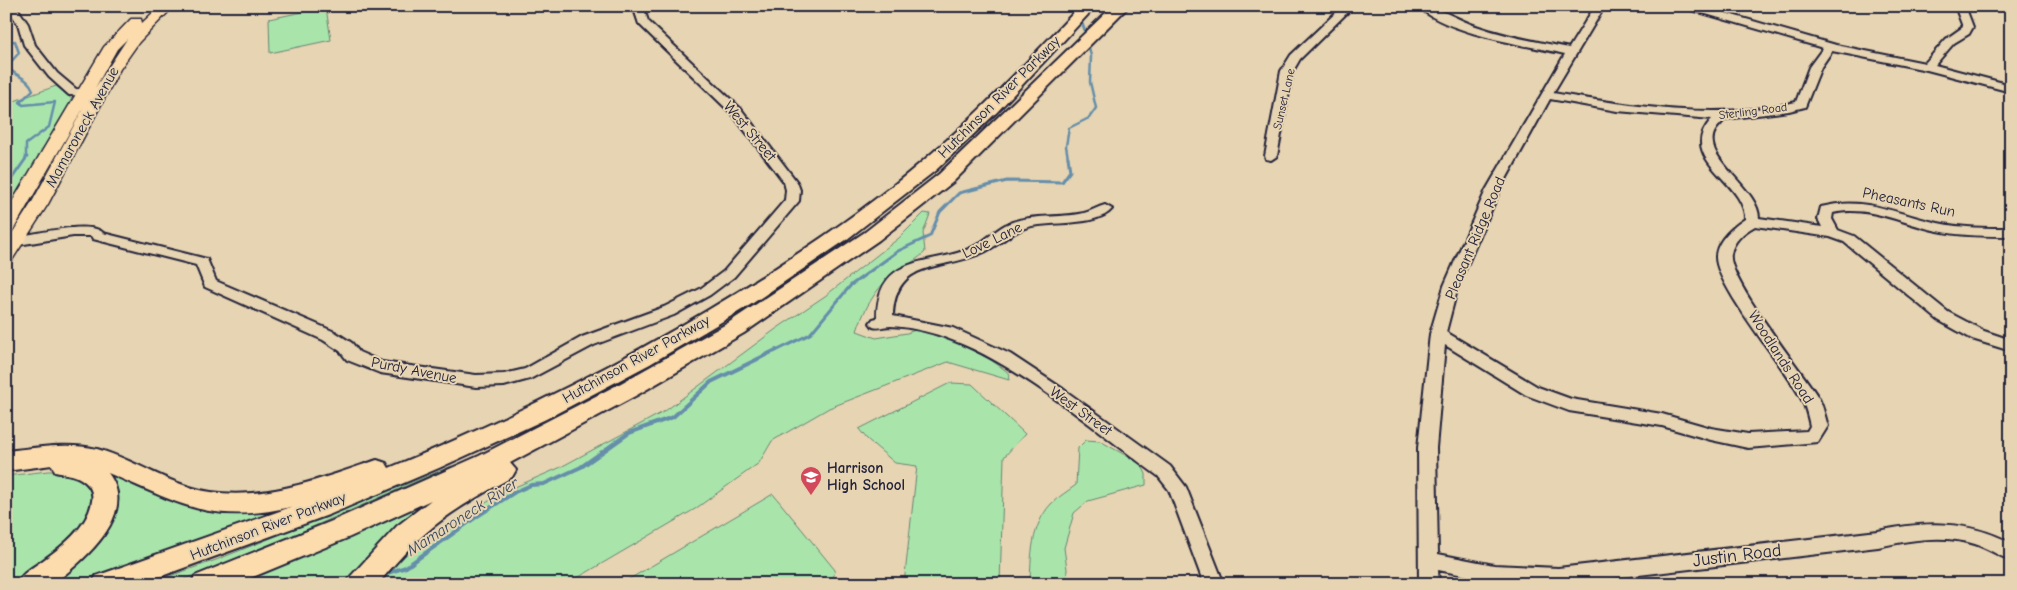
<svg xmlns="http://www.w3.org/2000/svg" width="2017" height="590" font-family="'Comic Neue',sans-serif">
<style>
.green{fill:#a9e5ab;stroke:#668473}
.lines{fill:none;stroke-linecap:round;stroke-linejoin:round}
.stream-far2{stroke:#658eaa;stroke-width:2.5}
.stream-far1{stroke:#658eaa;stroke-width:3}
.stream{stroke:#658eaa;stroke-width:4}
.minor-casing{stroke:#22223b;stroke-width:4}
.major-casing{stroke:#22223b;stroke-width:3}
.highway-casing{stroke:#22223b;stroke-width:4}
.minor{fill:#e7d4b2;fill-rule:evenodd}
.major{fill:#fcdcac;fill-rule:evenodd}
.highway{fill:#fcdcac;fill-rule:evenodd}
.labels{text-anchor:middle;stroke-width:4;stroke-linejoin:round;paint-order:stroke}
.far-street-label{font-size:12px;fill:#22223b;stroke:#e7d4b2}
.street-label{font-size:15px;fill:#22223b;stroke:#e7d4b2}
.poi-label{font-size:15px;font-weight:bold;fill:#22223b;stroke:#e7d4b2;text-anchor:start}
.water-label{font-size:16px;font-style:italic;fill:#384660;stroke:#e7d4b2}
.near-street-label{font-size:18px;fill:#22223b;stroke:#e7d4b2}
</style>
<rect width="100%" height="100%" fill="#e7d4b2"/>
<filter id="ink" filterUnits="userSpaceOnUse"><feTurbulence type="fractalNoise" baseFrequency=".02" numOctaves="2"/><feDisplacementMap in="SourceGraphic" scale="10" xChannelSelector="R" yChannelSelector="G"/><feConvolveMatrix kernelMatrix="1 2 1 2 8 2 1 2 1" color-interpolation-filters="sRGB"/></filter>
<g filter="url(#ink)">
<!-- green -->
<g class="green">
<polygon points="312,6 326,8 331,40 270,53 269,19 312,10"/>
<polygon points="56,86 74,101 6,211 6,104"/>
<path d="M924 213 930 214 923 233 925 252C913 264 894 271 884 283 872 295 862 315 857 331L876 338 907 333 923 327C953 340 985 353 1010 374L1009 380 948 362 829 408 772 441 759 463 695 509 567 584H378L402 556 439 530 508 490 559 468 665 411 776 329 825 296 899 238Z"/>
<polygon points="950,383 972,384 1025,434 1004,457 1000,584 904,584 917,466 895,463 867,439 859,429"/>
<path d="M1086 440 1100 441 1141 464 1146 474V485L1088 501 1074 513 1064 548 1067 569 1066 584H1030C1031 556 1031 526 1051 504 1058 497 1068 491 1076 485L1078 448Z"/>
<polygon points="452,466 287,538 172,584 147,584 216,560"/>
<polygon points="48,471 71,471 89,480 96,500 91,517 65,547 18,584 6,584 6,476"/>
<polygon points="113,471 176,500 324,497 176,550 71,584 39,584 76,557 106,474"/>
<polygon points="467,482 354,584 226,584"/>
<polygon points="773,494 835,570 833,579 825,584 621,584"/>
</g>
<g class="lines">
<!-- stream-far2 -->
<g class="stream-far2">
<polyline points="1080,18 1087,36"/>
<path d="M6 42 15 41 19 53 7 66C14 77 28 76 33 90L20 102 23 105 55 102 49 127 26 144V158"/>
<polyline points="1068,158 1066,146 1069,128 1089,118 1096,108 1090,82 1091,56 1088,44"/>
</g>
<!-- stream-far1 -->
<g class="stream-far1">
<polyline points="6,187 27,157"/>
<polyline points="774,352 810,334 851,285 898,251 930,236 940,212 959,193 1007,181 1062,182 1070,171 1068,157"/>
</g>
<!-- stream -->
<polyline class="stream" points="384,574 406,567 476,517 515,492 531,485 544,484 581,467 629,433 673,417 711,382 776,350"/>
<!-- minor casing -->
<g class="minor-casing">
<g id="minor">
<polygon points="6,6 16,6 28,24 35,45 57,73 76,89 100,90 102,93 100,96 69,95 49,77 24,45 18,24"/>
<path d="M633 6H643L648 21 741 109 797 182 800 190 799 201 734 277 710 295 674 315 594 345 530 379 504 386 476 387 380 373 347 360 340 351 323 340 205 287 196 265 93 239 91 236H73L6 247V239C24 236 92 219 103 233L207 259 216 281 335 332 352 343 359 352 382 362 476 375 504 374 525 369 582 337 664 307 700 289 724 271 785 200 786 190 784 182 733 115 639 24Z"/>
<polygon points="1343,6 1354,6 1300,59 1293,71 1277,156 1271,160 1266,159 1265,156 1281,71 1291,55"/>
<path d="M1418 6C1439 6 1459 21 1479 27 1508 37 1539 42 1569 48L1595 6H1605L1553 93C1632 106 1717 121 1796 102L1809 67 1823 48 1685 8 1684 6H1701L1836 45 1925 63 1946 39 1963 27 1955 6H1965L1973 27 1969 34 1954 43 1935 65 2011 85V92L1927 70 1832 51 1821 67 1805 107 1789 111 1725 119C1722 123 1717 127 1715 131 1700 158 1759 188 1759 218L1822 227 1818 219 1821 207C1866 196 1896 214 1938 223 1961 228 1987 228 2011 228V236C1987 236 1961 236 1938 231 1903 224 1869 205 1833 213L1832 219 1838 230 1854 236 1948 312 1984 331 2011 340V351L1972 339 1938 320 1844 242 1830 237 1755 226C1744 232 1733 241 1731 254 1726 278 1802 371 1818 397 1823 405 1825 417 1828 426L1818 442 1748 448 1711 440 1662 426 1569 411 1526 395 1445 345 1436 448 1438 554 1494 565 1558 568 1878 531C1925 521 1967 520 2011 543V560C1998 556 1988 548 1975 544 1943 534 1910 540 1878 547L1562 584 1494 581 1438 570 1439 584H1419L1418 448 1430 334 1444 286 1486 190 1565 54C1529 46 1443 33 1418 6ZM1550 99 1617 111 1712 119C1674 159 1746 181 1745 219 1733 227 1716 241 1716 257 1716 287 1786 368 1802 400 1806 408 1808 417 1810 426L1807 431 1748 434 1711 428 1662 414 1571 399 1538 387 1446 332 1458 286 1500 190Z"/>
<path d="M1105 205 1112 209C1098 227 1049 221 1028 227 1010 232 999 246 982 253 942 271 895 258 893 316L953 328 1010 354 1063 389 1170 466 1186 487 1224 584H1204L1169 490 1158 476C1095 430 1017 362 944 337 928 331 907 327 891 326 884 326 879 329 873 327L870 323 873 319 877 318C877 251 932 267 973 247 985 241 994 231 1005 225 1030 213 1058 219 1084 213 1091 211 1098 207 1105 205Z"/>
</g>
</g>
<!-- major casing -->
<g class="major-casing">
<path id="major" d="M160 6H174L139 42 120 69 48 204 12 260 6 262V243L31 204 84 107 15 227 12 231 6 232V212L104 47 131 19H141L142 23ZM127 39 95 88 117 49Z"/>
</g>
<!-- highway casing -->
<g class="highway-casing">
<g id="highway">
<path d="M1080 6H1096L997 112 936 170 846 240 750 305 650 364 546 419 439 468 331 514 140 584H92L96 576 291 507C209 525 180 503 108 473 140 514 83 561 53 584H16C22 573 32 568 42 561 62 547 88 527 92 501 94 491 89 484 81 479 73 474 64 474 55 472L52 465 6 471V451C36 448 67 442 97 449 136 460 170 486 211 492 268 500 323 478 377 460L386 463 389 468C527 412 660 344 785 262 833 231 881 197 924 160 980 113 1030 59 1080 6Z"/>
<path d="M1113 6H1129L953 182 879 240 744 333 637 395 510 463 516 470 512 477C485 492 458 507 434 526 413 543 395 563 378 584H347L351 576 397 526 431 500 350 537 236 584H191L195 576 332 521 479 456 621 383 728 323 865 232 939 174Z"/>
</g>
</g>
<!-- minor -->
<use href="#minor" class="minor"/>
<!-- major -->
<use href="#major" class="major"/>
<!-- highway -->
<use href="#highway" class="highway"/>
</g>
</g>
<!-- icons -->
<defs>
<g id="school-pin" transform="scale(1.125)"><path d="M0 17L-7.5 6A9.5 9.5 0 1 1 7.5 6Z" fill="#d1495b" stroke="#e7d4b2"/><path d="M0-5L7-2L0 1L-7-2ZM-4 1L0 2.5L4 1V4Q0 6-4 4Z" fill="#fff"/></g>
</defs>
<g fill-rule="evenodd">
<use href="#school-pin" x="811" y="477"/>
</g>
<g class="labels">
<!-- far-street labels -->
<g class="far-street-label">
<text transform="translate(1284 99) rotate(-77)" y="4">Sunset Lane</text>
<text transform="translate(1753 111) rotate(-7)" y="4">Sterling Road</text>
</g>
<!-- street labels -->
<g class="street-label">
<text transform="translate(999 97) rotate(-45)" y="5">Hutchinson River Parkway</text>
<text transform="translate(82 127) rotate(-61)" y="5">Mamaroneck Avenue</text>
<text transform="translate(750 131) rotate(50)" y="5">West Street</text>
<text transform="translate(1909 202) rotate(12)" y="5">Pheasants Run</text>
<text transform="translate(1475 238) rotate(-67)" y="5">Pleasant Ridge Road</text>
<text transform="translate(992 240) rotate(-26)" y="5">Love Lane</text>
<text transform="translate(1781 357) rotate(57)" y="5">Woodlands Road</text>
<text transform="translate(636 359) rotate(-29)" y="5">Hutchinson River Parkway</text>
<text transform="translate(414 370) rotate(11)" y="5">Purdy Avenue</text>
<text transform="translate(1081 411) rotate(36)" y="5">West Street</text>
<text transform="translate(268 526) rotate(-21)" y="5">Hutchinson River Parkway</text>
</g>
<!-- poi labels -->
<g class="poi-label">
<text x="827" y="473">Harrison<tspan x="827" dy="17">High School</tspan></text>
</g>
<!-- water labels -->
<g class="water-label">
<text transform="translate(462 516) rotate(-33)" y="6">Mamaroneck River</text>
</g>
<!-- near-street labels -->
<g class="near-street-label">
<text transform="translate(1737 555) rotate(-7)" y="6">Justin Road</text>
</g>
</g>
<!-- margin -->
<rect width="2017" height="590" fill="none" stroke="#e7d4b2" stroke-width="25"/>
<rect x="12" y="12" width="1992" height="565" fill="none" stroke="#22223b" stroke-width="2" filter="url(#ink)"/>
</svg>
